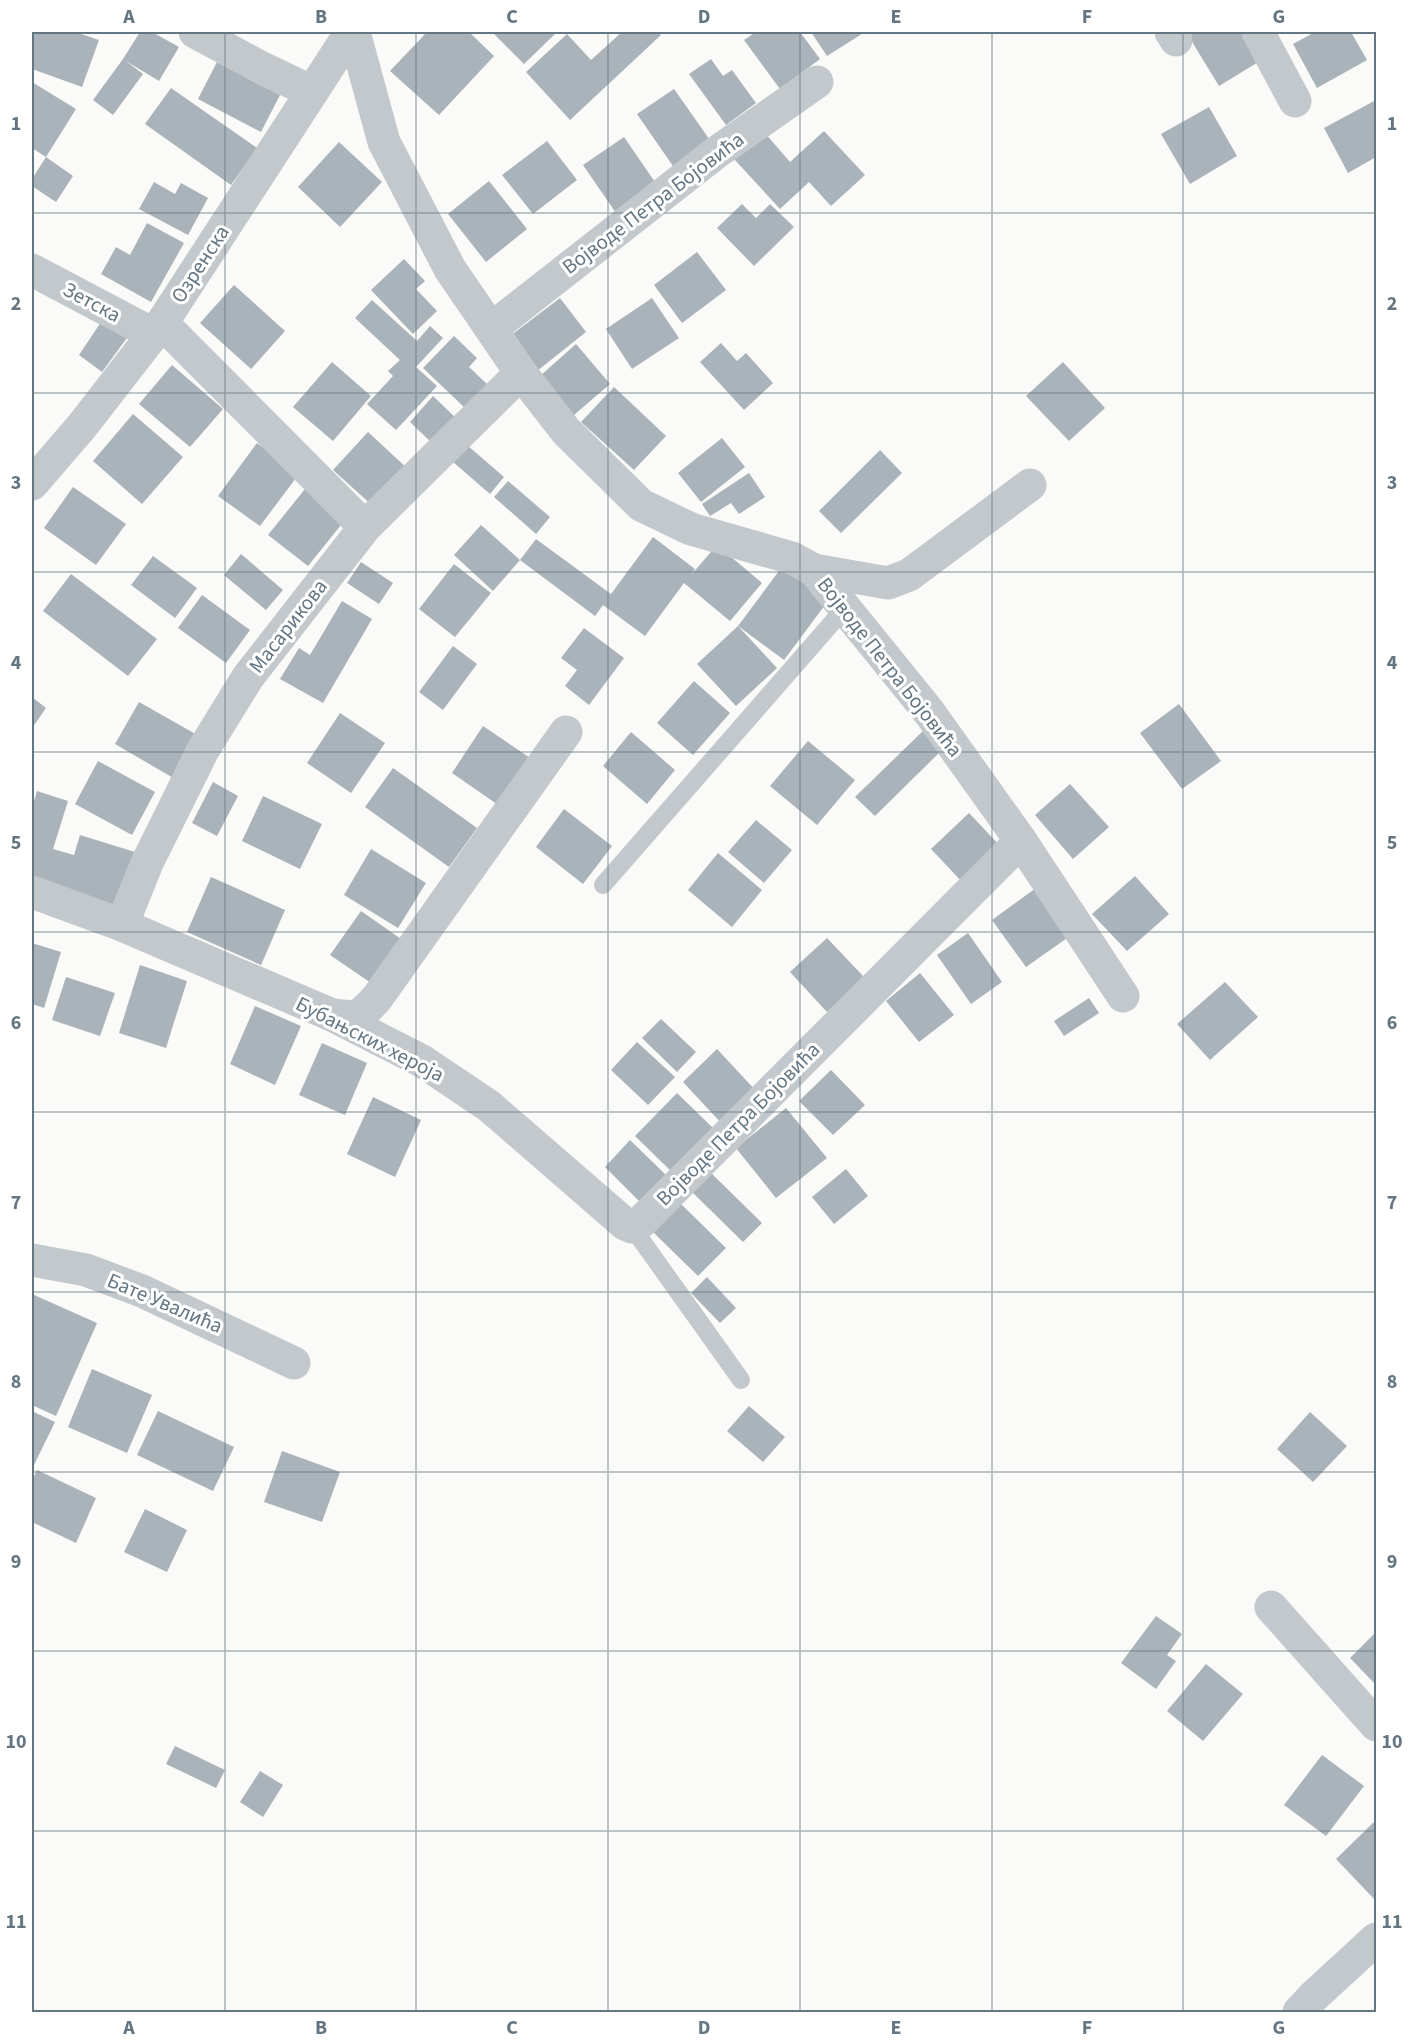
<svg xmlns="http://www.w3.org/2000/svg" width="1408" height="2044" font-family="'Source Sans 3',sans-serif">
<style>
.building{fill:#aab3b9}
.lines{fill:none;stroke-linecap:round;stroke-linejoin:round}
.service{stroke:#c3c8cc;stroke-width:18}
.minor{stroke:#c3c8cc;stroke-width:33}
.grid{fill:none;stroke:#657683;stroke-width:1.5;stroke-opacity:0.55}
.labels{text-anchor:middle;stroke-width:6;stroke-linejoin:round;paint-order:stroke}
.street-label{font-size:21px;fill:#657683;stroke:#fff}
.neatline{fill:none;stroke:#657683;stroke-width:2}
.grid-label{font-size:20px;text-anchor:middle;font-weight:bold;fill:#657683}
</style>
<rect width="100%" height="100%" fill="#fafaf8"/>
<!-- building -->
<g class="building">
<polygon points="34,32 75,32 99,40 82,87 32,69 32,39"/>
<polygon points="140,32 152,32 179,47 159,81 126,61 143,74 113,115 93,100 123,59"/>
<polygon points="427,32 469,32 494,56 439,115 390,71"/>
<polygon points="492,32 557,32 524,64"/>
<polygon points="622,32 657,32 661,35 570,120 526,72 567,34 591,60"/>
<polygon points="756,32 800,32 820,59 780,89 744,40"/>
<polygon points="811,32 865,32 827,56"/>
<polygon points="1186,32 1242,32 1260,61 1219,86"/>
<polygon points="1315,32 1351,32 1367,60 1317,88 1293,44"/>
<polygon points="711,59 723,76 732,70 756,103 726,125 689,74"/>
<polygon points="217,62 280,95 261,132 198,99"/>
<polygon points="32,82 76,109 46,157 32,148"/>
<polygon points="171,88 257,148 231,185 145,124"/>
<polygon points="674,89 712,143 675,169 637,114"/>
<polygon points="1376,100 1376,157 1348,173 1324,128"/>
<polygon points="1209,107 1237,156 1190,184 1161,134"/>
<polygon points="824,131 865,175 831,206 809,182 780,209 734,159 764,132 790,162"/>
<polygon points="624,137 657,185 616,213 583,165"/>
<polygon points="547,141 577,180 533,214 502,175"/>
<polygon points="339,142 382,182 340,227 298,187"/>
<polygon points="46,157 73,176 56,202 32,186 32,179"/>
<polygon points="489,181 527,229 486,262 448,214"/>
<polygon points="154,182 175,194 181,183 208,198 188,235 139,209"/>
<polygon points="742,204 756,218 770,204 794,227 754,266 717,228"/>
<polygon points="147,223 184,243 151,302 101,274 116,247 130,255"/>
<polygon points="697,252 726,290 682,323 654,285"/>
<polygon points="404,259 425,281 416,289 437,311 413,334 371,290"/>
<polygon points="234,285 285,331 251,369 200,323"/>
<polygon points="560,298 586,332 537,371 510,336"/>
<polygon points="652,298 679,338 632,369 606,329"/>
<polygon points="372,300 417,341 430,326 443,338 416,367 437,386 396,430 367,404 393,376 388,371 400,360 355,318"/>
<polygon points="107,313 132,331 102,372 79,355"/>
<polygon points="454,336 477,358 469,367 487,384 465,408 423,368"/>
<polygon points="721,343 737,361 746,353 773,383 744,410 700,362"/>
<polygon points="576,344 610,384 574,415 540,376"/>
<polygon points="332,362 371,396 333,441 293,407"/>
<polygon points="1063,362 1105,408 1069,441 1026,396"/>
<polygon points="172,365 223,409 190,447 139,404"/>
<polygon points="614,387 666,436 634,470 581,422"/>
<polygon points="433,396 458,420 434,445 410,422"/>
<polygon points="133,414 183,457 142,504 93,461"/>
<polygon points="368,432 409,470 374,507 333,470"/>
<polygon points="722,438 745,467 701,502 678,473"/>
<polygon points="257,443 299,474 260,526 218,496"/>
<polygon points="467,445 504,477 490,494 453,462"/>
<polygon points="880,450 902,473 841,533 819,511"/>
<polygon points="749,473 765,497 739,514 731,503 710,516 702,504"/>
<polygon points="508,481 550,517 536,534 494,497"/>
<polygon points="73,487 126,524 96,565 44,528"/>
<polygon points="305,489 345,520 308,566 268,535"/>
<polygon points="481,525 520,560 536,539 611,594 653,537 695,569 691,575 717,545 762,583 730,621 684,583 645,636 603,605 595,616 520,560 493,591 454,555"/>
<polygon points="241,554 283,590 266,610 224,575"/>
<polygon points="153,556 197,588 175,618 131,585"/>
<polygon points="361,562 393,583 379,604 347,583"/>
<polygon points="454,564 491,593 455,637 419,609"/>
<polygon points="782,567 828,601 784,660 738,626"/>
<polygon points="71,574 157,639 128,676 43,611"/>
<polygon points="202,595 250,630 226,663 178,628"/>
<polygon points="342,601 372,619 323,703 280,679 299,648 310,655"/>
<polygon points="738,626 777,668 736,706 697,664"/>
<polygon points="584,628 624,658 589,705 565,686 577,670 561,658"/>
<polygon points="453,646 477,664 443,710 419,692"/>
<polygon points="694,681 730,713 693,755 657,723"/>
<polygon points="32,697 46,708 32,728"/>
<polygon points="139,702 199,736 175,779 115,744"/>
<polygon points="1179,704 1221,761 1182,789 1140,733"/>
<polygon points="340,713 385,743 351,793 307,763"/>
<polygon points="483,726 536,762 504,809 452,773"/>
<polygon points="925,729 944,748 875,816 855,797"/>
<polygon points="631,732 675,770 647,804 603,766"/>
<polygon points="808,741 855,780 817,825 770,786"/>
<polygon points="98,761 155,792 132,835 75,804"/>
<polygon points="393,768 477,828 449,867 365,807"/>
<polygon points="213,782 238,796 217,836 192,823"/>
<polygon points="1070,784 1109,827 1073,859 1035,815"/>
<polygon points="37,791 68,801 53,849 74,855 80,835 135,852 118,906 32,878 32,808"/>
<polygon points="263,796 322,824 300,869 242,841"/>
<polygon points="564,809 612,846 583,884 536,847"/>
<polygon points="969,813 1002,848 964,884 931,849"/>
<polygon points="756,820 792,850 764,883 728,852"/>
<polygon points="371,849 426,883 398,928 344,895"/>
<polygon points="718,853 762,890 732,927 688,890"/>
<polygon points="1135,876 1169,914 1127,951 1092,914"/>
<polygon points="211,877 285,910 261,965 187,932"/>
<polygon points="1036,888 1070,936 1026,967 992,920"/>
<polygon points="361,911 404,941 374,985 330,955"/>
<polygon points="968,933 1002,982 971,1004 937,955"/>
<polygon points="827,938 864,977 827,1012 790,972"/>
<polygon points="32,943 61,952 44,1008 32,1004"/>
<polygon points="140,965 187,981 166,1048 119,1033"/>
<polygon points="920,973 954,1015 919,1042 886,1001"/>
<polygon points="66,977 115,993 100,1036 52,1020"/>
<polygon points="1225,982 1258,1017 1210,1060 1177,1024"/>
<polygon points="1089,998 1099,1013 1064,1036 1054,1021"/>
<polygon points="255,1006 301,1026 275,1085 230,1064"/>
<polygon points="661,1019 696,1052 677,1072 642,1038"/>
<polygon points="637,1042 675,1077 648,1105 611,1070"/>
<polygon points="322,1043 367,1063 345,1115 299,1095"/>
<polygon points="717,1049 758,1093 724,1126 683,1082"/>
<polygon points="831,1070 865,1105 833,1135 799,1101"/>
<polygon points="677,1093 715,1130 673,1173 635,1136"/>
<polygon points="373,1097 421,1120 395,1177 347,1154"/>
<polygon points="786,1108 827,1158 776,1198 736,1148"/>
<polygon points="630,1140 667,1176 641,1203 605,1167"/>
<polygon points="846,1169 868,1196 834,1224 812,1197"/>
<polygon points="708,1170 762,1223 743,1242 689,1189"/>
<polygon points="681,1204 726,1248 698,1276 653,1232"/>
<polygon points="707,1277 736,1308 720,1323 691,1293"/>
<polygon points="32,1294 97,1323 56,1416 32,1405"/>
<polygon points="92,1369 152,1395 127,1453 68,1427"/>
<polygon points="749,1406 785,1437 763,1462 727,1431"/>
<polygon points="32,1411 55,1422 34,1465 32,1463"/>
<polygon points="158,1411 234,1447 213,1491 137,1455"/>
<polygon points="1310,1412 1347,1446 1313,1482 1277,1449"/>
<polygon points="282,1451 340,1472 322,1522 264,1502"/>
<polygon points="37,1470 96,1498 76,1543 32,1522 32,1481"/>
<polygon points="145,1509 187,1530 167,1572 124,1552"/>
<polygon points="1156,1616 1182,1634 1167,1655 1176,1661 1156,1689 1121,1663"/>
<polygon points="1376,1632 1376,1685 1350,1658"/>
<polygon points="1206,1664 1243,1694 1203,1741 1167,1711"/>
<polygon points="175,1746 225,1770 216,1788 166,1764"/>
<polygon points="1322,1755 1364,1786 1326,1836 1284,1805"/>
<polygon points="260,1771 283,1785 263,1817 240,1802"/>
<polygon points="1375,1821 1376,1823 1376,1901 1336,1859"/>
</g>
<g class="lines">
<!-- service -->
<g class="service">
<polyline points="603,885 845,608"/>
<polyline points="632,1227 741,1380"/>
</g>
<!-- minor -->
<g class="minor">
<polyline points="195,32 262,68 312,92"/>
<polyline points="354,32 384,142 450,269 521,373 566,431 641,505 691,529 792,558 814,570 929,712 1021,841 1123,996"/>
<polyline points="1171,32 1176,40"/>
<polyline points="1258,32 1295,101"/>
<polyline points="32,270 153,334"/>
<polyline points="162,323 365,527"/>
<polyline points="492,328 717,152 817,82"/>
<polyline points="32,484 82,426 162,323 351,32"/>
<polyline points="814,570 888,583 909,575 1030,485"/>
<polyline points="32,892 122,925 332,1015 422,1061 489,1106 625,1224 632,1227 641,1222 1021,841"/>
<polyline points="122,925 147,863 203,750 248,677 365,527 521,373"/>
<path d="M332 1015C358 1018 359 1018 377 998L566 732"/>
<polyline points="32,1260 86,1270 142,1291 294,1363"/>
<polyline points="1271,1607 1376,1725"/>
<polyline points="1299,2012 1313,1997 1376,1939"/>
</g>
</g>
<!-- grid -->
<path class="grid" d="M225 32V2012M416 32V2012M608 32V2012M800 32V2012M992 32V2012M1183 32V2012M32 213H1376M32 393H1376M32 572H1376M32 752H1376M32 932H1376M32 1112H1376M32 1292H1376M32 1472H1376M32 1651H1376M32 1831H1376"/>
<g class="labels">
<!-- street labels -->
<g class="street-label">
<text transform="translate(653 203) rotate(-37)" y="7">Војводе Петра Бојовића</text>
<text transform="translate(200 264) rotate(-57)" y="7">Озренска</text>
<text transform="translate(92 302) rotate(28)" y="7">Зетска</text>
<text transform="translate(288 626) rotate(-52)" y="7">Масарикова</text>
<text transform="translate(890 667) rotate(52)" y="7">Војводе Петра Бојовића</text>
<text transform="translate(370 1039) rotate(27)" y="7">Бубањских хероја</text>
<text transform="translate(738 1124) rotate(-45)" y="7">Војводе Петра Бојовића</text>
<text transform="translate(165 1303) rotate(23)" y="7">Бате Увалића</text>
</g>
</g>
<!-- border -->
<rect width="1408" height="2044" fill="none" stroke="#ffffff" stroke-width="66"/>
<rect x="33" y="33" width="1342" height="1978" class="neatline"/>
<g class="grid-label">
<text x="129" y="23">A</text>
<text x="321" y="23">B</text>
<text x="512" y="23">C</text>
<text x="704" y="23">D</text>
<text x="896" y="23">E</text>
<text x="1087" y="23">F</text>
<text x="1279" y="23">G</text>
<text x="16" y="130">1</text>
<text x="1392" y="130">1</text>
<text x="16" y="310">2</text>
<text x="1392" y="310">2</text>
<text x="16" y="489">3</text>
<text x="1392" y="489">3</text>
<text x="16" y="669">4</text>
<text x="1392" y="669">4</text>
<text x="16" y="849">5</text>
<text x="1392" y="849">5</text>
<text x="16" y="1029">6</text>
<text x="1392" y="1029">6</text>
<text x="16" y="1209">7</text>
<text x="1392" y="1209">7</text>
<text x="16" y="1388">8</text>
<text x="1392" y="1388">8</text>
<text x="16" y="1568">9</text>
<text x="1392" y="1568">9</text>
<text x="16" y="1748">10</text>
<text x="1392" y="1748">10</text>
<text x="16" y="1928">11</text>
<text x="1392" y="1928">11</text>
<text x="129" y="2034">A</text>
<text x="321" y="2034">B</text>
<text x="512" y="2034">C</text>
<text x="704" y="2034">D</text>
<text x="896" y="2034">E</text>
<text x="1087" y="2034">F</text>
<text x="1279" y="2034">G</text>
</g>
</svg>
